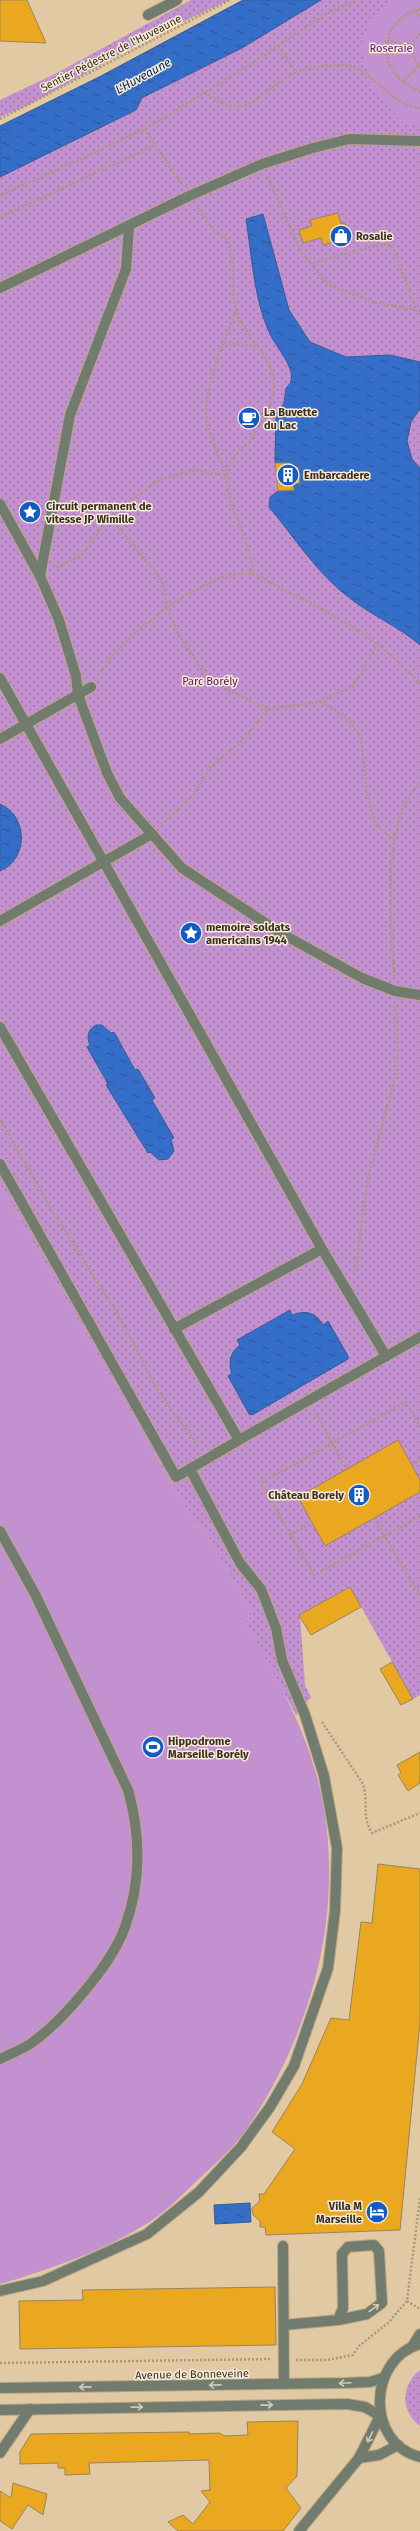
<svg xmlns="http://www.w3.org/2000/svg" width="420" height="2531" font-family="'Fira Sans',sans-serif">
<style>
.grass{fill:url(#grass-dots)}
.garden{fill:#c390d0}
.water{fill:url(#water-ripples);stroke:#365b97}
.building{fill:#e9a81f;stroke:#99835f}
.lines{fill:none;stroke-linecap:round;stroke-linejoin:round}
.minor-casing{stroke:#bba786;stroke-width:12}
.path{stroke:#ab9879;stroke-width:2.5;stroke-dasharray:2 2;stroke-linecap:butt}
.minor{stroke:#717c6e;stroke-width:10}
.oneway{stroke:#cfcab8}
.labels{text-anchor:middle;stroke-width:3;stroke-linejoin:round;paint-order:stroke}
.park-label{font-size:11px;fill:#5a1369;stroke:#f7ebd8}
.street-label{font-size:11px;fill:#3a3021;stroke:#f7ebd8}
.poi-label{font-size:11px;font-weight:bold;fill:#3a3021;stroke:#f7ebd8;text-anchor:start}
.water-label{font-size:12px;font-style:italic;fill:#032962;stroke:#f7ebd8}
</style>
<defs>
<pattern id="grass-dots" width="8" height="8" patternUnits="userSpaceOnUse"><rect width="8" height="8" fill="#c390d0"/><path d="M2 2h.1M6 6h.1" fill="none" stroke="#9f76a8" stroke-width="1.8" stroke-linecap="round"/></pattern>
<pattern id="water-ripples" width="26" height="14" patternUnits="userSpaceOnUse"><rect width="26" height="14" fill="#356ec9"/><path d="M2 4q2-2 4 0t4 0M15 11q2-2 4 0t4 0" fill="none" stroke="#2c5699"/></pattern>
</defs>
<rect width="100%" height="100%" fill="#e0c9a3"/>
<!-- grass -->
<g class="grass">
<polygon points="191,0 229,0 153,36 28,105 0,117 0,100 57,73"/>
<polygon points="321,0 420,0 420,1695 413,1699 350,1587 300,1615 305,1685 311,1697 296,1715 245,1621 253,1615 201,1524 196,1526 0,1185 0,177 136,110 142,99 242,48"/>
<path d="M420 2370V2426C400 2411 401 2385 420 2370Z"/>
</g>
<!-- garden -->
<g class="garden">
<polygon points="392,0 420,0 420,125 401,122 372,87 360,48 371,17"/>
<path d="M0 1185 196 1526 201 1524 253 1615 245 1621C273 1672 302 1721 317 1777 349 1899 315 2028 246 2130 233 2148 215 2164 199 2179 184 2193 169 2209 151 2221 106 2250 51 2269 0 2284Z"/>
</g>
<!-- water -->
<g class="water">
<polygon points="243,0 321,0 242,48 142,98 136,110 0,177 0,126 101,76"/>
<path d="M263 214 289 310 310 342 346 357 390 355 420 362V409L411 422 407 441 412 459 420 468V645C399 627 373 616 351 599 318 575 295 538 269 507L270 497 278 491 293 490V484L300 483 298 467H292L291 463H275L276 414 284 403 286 388C303 375 276 348 270 334 254 300 252 257 246 219Z"/>
<path d="M0 804C28 816 29 859 0 871Z"/>
<path d="M96 1025H102L111 1033 114 1032 135 1070 138 1069 155 1098 152 1100 174 1138 171 1139 174 1151 168 1159 159 1160 150 1152 148 1153 106 1085 108 1084 87 1047 90 1045C86 1037 88 1029 96 1025Z"/>
<path d="M290 1310 292 1315C306 1310 315 1312 323 1325L328 1321 348 1356V1359L252 1415 249 1414 228 1376 232 1374C228 1363 230 1352 240 1345L237 1340Z"/>
<polygon points="250,2203 251,2222 215,2224 214,2205"/>
</g>
<!-- building -->
<g class="building">
<polygon points="0,0 27,0 46,43 0,41"/>
<polygon points="338,213 341,224 345,223 349,237 323,245 321,238 303,243 299,230 312,226 310,220"/>
<polygon points="275,463 291,463 292,467 298,467 300,483 293,484 294,490 278,491"/>
<polygon points="398,1440 420,1480 420,1492 325,1546 298,1497"/>
<polygon points="350,1587 361,1607 311,1635 299,1615"/>
<polygon points="392,1662 413,1699 401,1705 380,1669"/>
<polygon points="420,1752 420,1783 408,1791 398,1775 401,1773 397,1765"/>
<polygon points="378,1864 420,1869 420,2022 400,2230 266,2235 265,2227 260,2227 260,2221 253,2215 252,2208 260,2201 259,2194 264,2194 295,2149 272,2132 302,2084 331,2018 349,2020 361,1922 372,1923"/>
<polygon points="275,2287 276,2345 20,2349 19,2301 83,2300 82,2290"/>
<polygon points="298,2421 297,2476 286,2488 301,2508 283,2531 178,2531 168,2522 183,2515 193,2524 210,2502 201,2491 210,2490 209,2460 89,2463 90,2474 65,2475 65,2468 58,2468 58,2463 20,2464 20,2452 31,2434 189,2432 189,2434 219,2433 225,2436 248,2435 247,2422"/>
<polygon points="13,2483 47,2494 43,2515 28,2505 12,2529 0,2521 0,2491 11,2498"/>
</g>
<g class="lines">
<!-- minor casing -->
<g class="minor-casing">
<g id="minor">
<polyline points="148,15 177,0"/>
<polyline points="0,288 189,196 262,164 313,148 349,139 420,141"/>
<polyline points="0,504 40,576 59,620 76,676 78,695 107,773 120,798 182,868 279,932 362,978 395,991 420,995"/>
<polyline points="40,576 70,415 126,269 129,227"/>
<polyline points="0,678 322,1249 386,1356"/>
<polyline points="0,739 91,687"/>
<polyline points="0,921 152,834"/>
<polyline points="0,1027 239,1440 420,1337"/>
<polyline points="0,1164 176,1477 239,1440"/>
<polyline points="174,1329 322,1249"/>
<path d="M0 1531 35 1594 128 1790C141 1835 141 1883 125 1927 112 1964 62 2022 30 2044 21 2050 10 2054 0 2059"/>
<polyline points="283,2246 284,2384"/>
<polyline points="0,2291 43,2281 147,2234 199,2192 241,2147 270,2107 294,2066 328,1968 335,1911 337,1848 324,1776 305,1715 282,1660 276,1628 261,1589 240,1563 190,1469"/>
<polyline points="284,2325 338,2320 367,2314 382,2303 379,2251 374,2245 348,2247 342,2254 343,2308 338,2320"/>
<path d="M420 2344C368 2359 365 2443 420 2457"/>
<polyline points="412,2347 420,2334"/>
<polyline points="0,2388 344,2383 370,2382 383,2378"/>
<polyline points="0,2410 347,2404 365,2407 380,2416"/>
<polyline points="0,2453 30,2409"/>
<polyline points="359,2458 379,2455 398,2445"/>
<polyline points="299,2531 359,2458 380,2416"/>
</g>
</g>
<!-- path -->
<g class="path">
<path d="M420 9C394 15 377 44 392 69 399 80 409 85 420 92"/>
<polyline points="416,10 420,18"/>
<path d="M420 34C409 43 411 57 420 67"/>
<polyline points="387,41 412,45"/>
<polyline points="278,46 296,72"/>
<polyline points="403,82 420,64"/>
<path d="M205 92C248 128 260 88 297 72 308 67 321 67 333 65 370 60 385 104 420 108"/>
<polyline points="0,119 230,0"/>
<polyline points="145,129 182,185"/>
<polyline points="267,176 302,253 328,285 374,302 420,311"/>
<polyline points="0,196 145,129 248,66 324,15 356,0"/>
<path d="M197 207 216 233 225 236C239 266 229 283 236 310 245 343 287 362 270 405 266 413 256 433 251 439 240 451 227 458 227 476 226 511 253 539 252 574"/>
<polyline points="0,217 156,145"/>
<polyline points="310,263 383,244 390,246 395,252 416,310"/>
<polyline points="223,343 236,311"/>
<path d="M226 475C219 456 206 431 206 410 207 391 216 361 223 343L260 347"/>
<polyline points="109,517 153,568 164,585 167,607 178,634 210,681 268,709 319,702 354,685 376,646"/>
<polyline points="56,568 82,555 109,517 160,479 196,470 227,476"/>
<path d="M98 676C117 640 209 566 252 574 262 576 273 584 282 589 332 612 384 642 420 684"/>
<polyline points="320,702 345,716 361,737 367,794 376,825 395,840"/>
<polyline points="161,825 195,793 210,767 241,742 268,709"/>
<path d="M394 977C392 925 379 822 420 783"/>
<polyline points="0,1120 52,1210 117,1313 158,1391 199,1447"/>
<polyline points="353,1274 356,1266 368,1178 396,1074 398,1054 396,1004"/>
<polyline points="315,1412 347,1470"/>
<polyline points="420,1427 406,1402 261,1483 314,1575 420,1516"/>
<polyline points="412,1465 420,1460"/>
<polyline points="374,1518 420,1596"/>
<polyline points="290,1535 311,1523"/>
<path d="M322 1722 363 1784C369 1803 361 1815 372 1833L420 1813"/>
<polyline points="407,2301 420,2309"/>
<polyline points="296,2360 327,2360 353,2355 359,2346 388,2323 407,2301 420,2198"/>
<polyline points="0,2363 271,2359"/>
</g>
<!-- minor -->
<use href="#minor" class="minor"/>
</g>
<!-- one-way arrows -->
<defs><path id="oneway-shaft" d="M-6 0H5M1.5-3L5.5 0L1.5 3" fill="none" stroke-width="1.6" stroke-linecap="round" stroke-linejoin="round"/></defs>
<g class="oneway">
<use href="#oneway-shaft" transform="translate(374 2308) rotate(-36)"/>
<use href="#oneway-shaft" transform="translate(345 2383) rotate(177)"/>
<use href="#oneway-shaft" transform="translate(215 2385) rotate(179)"/>
<use href="#oneway-shaft" transform="translate(85 2387) rotate(179)"/>
<use href="#oneway-shaft" transform="translate(267 2405) rotate(-1)"/>
<use href="#oneway-shaft" transform="translate(137 2407) rotate(-1)"/>
<use href="#oneway-shaft" transform="translate(370 2437) rotate(117)"/>
</g>
<!-- icons -->
<defs>
<g id="shop-disc" transform="scale(1.15)"><circle r="9.5" fill="#125ac4" stroke="#f7ebd8"/><path d="M-5-2.5h2.3a2.7 3.5 0 0 1 5.4 0H5L5.5 6h-11ZM-1.5-2.5h3a1.5 2.3 0 0 0-3 0Z" fill="#fff"/></g>
<g id="cafe-disc" transform="scale(1.15)"><circle r="9.5" fill="#125ac4" stroke="#f7ebd8"/><path d="M-5.5-4.5H6V0H3Q3 3.5 0 3.5H-2.5Q-5.5 3.5-5.5 0ZM3-3.2v2h1.7v-2ZM-6 4.5H4V6H-6Z" fill="#fff"/></g>
<g id="building-disc" transform="scale(1.15)"><circle r="9.5" fill="#125ac4" stroke="#f7ebd8"/><path d="M-4-6H4V6H1V3H-1V6H-4ZM-2.5-4.3h1.7v1.8h-1.7ZM.8-4.3h1.7v1.8H.8ZM-2.5-1h1.7V.8h-1.7ZM.8-1h1.7V.8H.8Z" fill="#fff"/></g>
<g id="sight-disc" transform="scale(1.15)"><circle r="9.5" fill="#125ac4" stroke="#f7ebd8"/><path d="M0-6L1.8-2.2L6-1.7L2.9 1.2L3.7 5.4L0 3.3L-3.7 5.4L-2.9 1.2L-6-1.7L-1.8-2.2Z" fill="#fff"/></g>
<g id="stadium-disc" transform="scale(1.15)"><circle r="9.5" fill="#125ac4" stroke="#f7ebd8"/><path d="M0-5a6.5 5 0 1 0 0 10a6.5 5 0 1 0 0-10ZM-3.5-1.8h7v3.6h-7Z" fill="#fff"/></g>
<g id="hotel-disc" transform="scale(1.15)"><circle r="9.5" fill="#125ac4" stroke="#f7ebd8"/><path d="M-6-4.5h1.5V1H6V5H4.5V3h-9V5H-6ZM-4 0a1.8 1.8 0 1 1 3.6 0ZM.5 0V-2.5h3Q6-2.5 6 0Z" fill="#fff"/></g>
</defs>
<g fill-rule="evenodd">
<use href="#shop-disc" x="341" y="236"/>
<use href="#cafe-disc" x="249" y="418"/>
<use href="#building-disc" x="288" y="475"/>
<use href="#sight-disc" x="30" y="512"/>
<use href="#sight-disc" x="191" y="933"/>
<use href="#building-disc" x="359" y="1495"/>
<use href="#stadium-disc" x="153" y="1747"/>
<use href="#hotel-disc" x="377" y="2212"/>
</g>
<g class="labels">
<!-- park labels -->
<g class="park-label">
<text x="391" y="52">Roseraie</text>
<text x="210" y="685">Parc Borély</text>
</g>
<!-- street labels -->
<g class="street-label">
<text transform="translate(111 53) rotate(-27)" y="4">Sentier Pédestre de l'Huveaune</text>
<text transform="translate(192 2374) rotate(-1)" y="4">Avenue de Bonneveine</text>
</g>
<!-- poi labels -->
<g class="poi-label">
<text x="356" y="240">Rosalie</text>
<text x="264" y="416">La Buvette<tspan x="264" dy="13">du Lac</tspan></text>
<text x="304" y="479">Embarcadere</text>
<text x="46" y="510">Circuit permanent de<tspan x="46" dy="13">vitesse JP Wimille</tspan></text>
<text x="206" y="931">memoire soldats<tspan x="206" dy="13">americains 1944</tspan></text>
<text x="344" y="1499" text-anchor="end">Château Borely</text>
<text x="168" y="1745">Hippodrome<tspan x="168" dy="13">Marseille Borély</tspan></text>
<text x="362" y="2210" text-anchor="end">Villa M<tspan x="362" dy="13">Marseille</tspan></text>
</g>
<!-- water labels -->
<g class="water-label">
<text transform="translate(143 76) rotate(-29)" y="4">L'Huveaune</text>
</g>
</g>
</svg>
